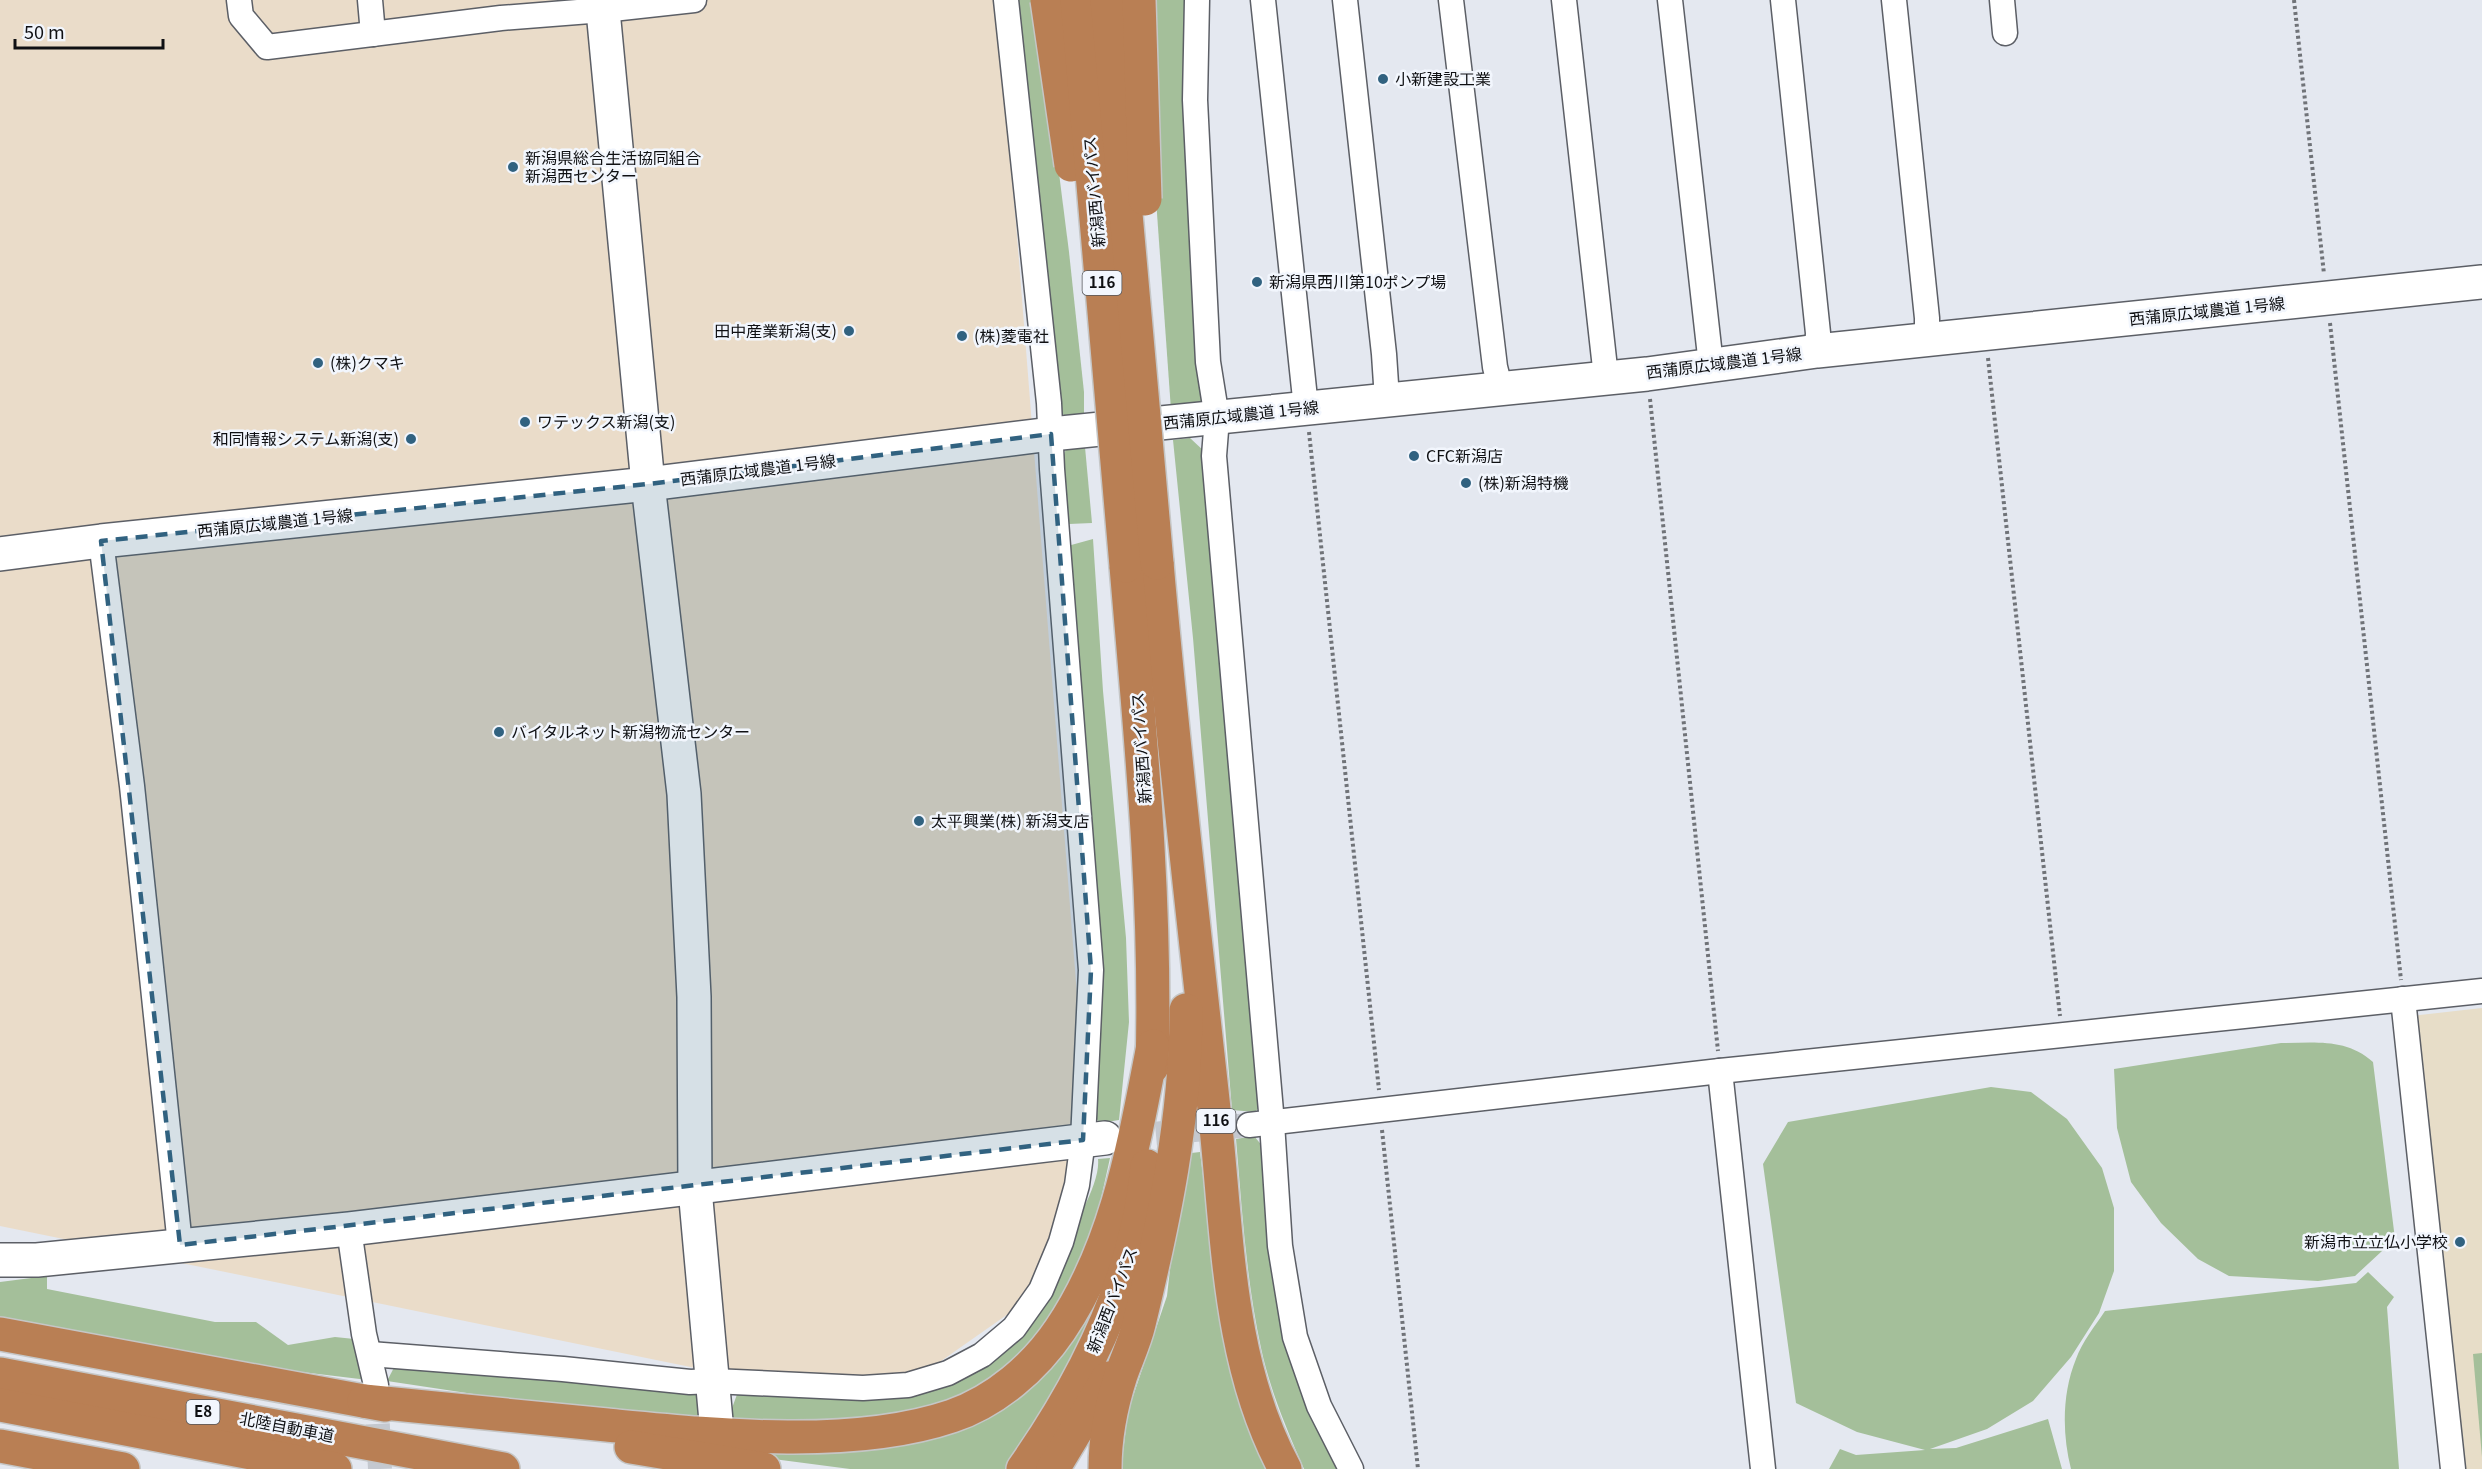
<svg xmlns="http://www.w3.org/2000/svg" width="2482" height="1469" font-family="Georgia,'Noto Sans JP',serif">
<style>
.industrial{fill:#eadcc9}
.education{fill:#e7ddc8}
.green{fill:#a4bf9a}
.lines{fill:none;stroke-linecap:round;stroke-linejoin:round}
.street-tunnel{stroke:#c4c8cf;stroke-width:24;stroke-dasharray:24 12;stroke-linecap:butt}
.street-casing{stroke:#5c5f66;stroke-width:27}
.secondary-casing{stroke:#5c5f66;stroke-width:36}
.highway-casing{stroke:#c5c6c6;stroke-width:36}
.path{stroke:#707378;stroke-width:4;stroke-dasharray:3 3;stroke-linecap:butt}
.street{stroke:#fff;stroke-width:24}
.secondary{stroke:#fff;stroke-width:33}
.highway{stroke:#b97f54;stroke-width:33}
.highway-bridge-casing{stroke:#c5c6c6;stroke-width:36;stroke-linecap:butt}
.highway-bridge{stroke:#b97f54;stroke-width:33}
.marked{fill:#316280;fill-opacity:0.2;stroke:#316280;stroke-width:4.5;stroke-dasharray:12 8;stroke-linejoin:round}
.poi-dot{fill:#316280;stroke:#f2f6fd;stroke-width:2}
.labels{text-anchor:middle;stroke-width:5;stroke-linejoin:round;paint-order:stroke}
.shield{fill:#f2f6fd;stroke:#535559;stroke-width:1.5}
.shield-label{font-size:15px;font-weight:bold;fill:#0f1013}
.poi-label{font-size:16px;fill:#0f1013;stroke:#f2f6fd;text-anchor:start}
.street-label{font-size:16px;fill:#0f1013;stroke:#f2f6fd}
</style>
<rect width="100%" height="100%" fill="#e4e8f0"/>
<!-- industrial -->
<polygon class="industrial" points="0,0 995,0 1016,223 1091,1172 1031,1298 934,1366 813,1392 0,1226"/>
<!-- education -->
<polygon class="education" points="2482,1008 2482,1469 2465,1469 2411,1016"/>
<!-- green -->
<g class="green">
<polygon points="1014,0 1037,0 1069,252 1084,392 1084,419 1071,421 1058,410"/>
<polygon points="1148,0 1189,0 1207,394 1202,406 1171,410 1154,171"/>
<polygon points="1190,438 1206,453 1261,1105 1255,1112 1232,1110 1193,638 1173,440"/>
<polygon points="1085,447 1092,523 1069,524 1062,514 1058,471 1066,449"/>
<polygon points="1093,539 1103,691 1126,938 1129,1022 1119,1120 1100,1123 1095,1117 1064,547"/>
<path d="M2281 1043C2315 1043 2346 1038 2373 1062L2395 1239 2355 1276 2318 1281 2229 1276 2198 1259 2161 1223 2131 1182 2117 1128 2114 1069Z"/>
<polygon points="1991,1087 2031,1092 2067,1119 2102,1168 2114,1208 2114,1271 2099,1313 2071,1357 2033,1401 1987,1429 1930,1449 1956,1448 2048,1419 2062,1469 1829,1469 1840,1449 1856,1455 1925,1450 1857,1432 1796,1403 1763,1164 1788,1122"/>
<path d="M1254 1136 1264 1148 1281 1326 1309 1413 1340 1469H1304C1287 1430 1270 1390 1261 1348 1246 1279 1242 1209 1236 1139Z"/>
<polygon points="1200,1152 1224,1343 1246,1420 1267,1469 1121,1469 1128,1411 1167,1296 1183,1154"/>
<path d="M1110 1158 1092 1239 1038 1342 982 1392 914 1416 863 1420 728 1419 739 1389 818 1399 975 1368C1004 1327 1103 1205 1098 1159Z"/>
<path d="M2368 1272 2394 1297 2387 1307 2399 1469H2071C2062 1434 2062 1393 2076 1359 2082 1342 2095 1326 2105 1311L2356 1283Z"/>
<polygon points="47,1276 47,1289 215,1322 256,1322 288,1345 335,1337 364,1340 368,1380 187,1358 0,1321 0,1282"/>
<polygon points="1104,1291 1068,1370 1032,1432 1005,1469 850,1469 751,1456 760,1445 963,1425"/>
<polygon points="2482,1353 2482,1457 2473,1354"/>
<polygon points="399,1358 698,1387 709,1420 561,1407 387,1381"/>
</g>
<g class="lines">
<!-- street-tunnel -->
<g class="street-tunnel">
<polyline points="1120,1137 1249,1125"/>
<polyline points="376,1388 380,1469"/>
</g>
<!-- street casing -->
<g class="street-casing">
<g id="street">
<polyline points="239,0 241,16 267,47 501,18 603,10 694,0"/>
<polyline points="370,0 373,34"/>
<polyline points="1197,0 1195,100 1208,362 1217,418 1214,456 1272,1123 1280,1246 1295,1337 1319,1406 1351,1469"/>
<polyline points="1263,0 1306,408"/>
<polyline points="1345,0 1384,354 1387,399"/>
<polyline points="1451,0 1495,367 1500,387"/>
<polyline points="1564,0 1606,377"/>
<polyline points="1670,0 1711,365"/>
<polyline points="1783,0 1818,333 1817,351"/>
<polyline points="1894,0 1927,318 1927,340"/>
<polyline points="2002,0 2005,33"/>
<polyline points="101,541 132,786 180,1245"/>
<polyline points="2403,999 2453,1469"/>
<polyline points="1720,1071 1763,1469"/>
<polyline points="1249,1125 1720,1071 2482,991"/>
<polyline points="349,1229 364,1334 376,1385"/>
<polyline points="370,1354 563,1369 690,1382 713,1381 863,1388 908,1385 948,1373 982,1355 1014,1328 1041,1290 1061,1242 1077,1185 1083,1140 1091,970 1052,469 1049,403 1006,0"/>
</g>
</g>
<!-- secondary casing -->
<g class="secondary-casing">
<g id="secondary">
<polyline points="602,0 648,484 684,794 694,997 695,1189 716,1421"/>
<polyline points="0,554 101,541 648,484 1051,434 1647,374 1817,351 2482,282"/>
<polyline points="0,1260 37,1260 349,1229 1105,1138"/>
</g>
</g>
<!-- highway casing -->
<g class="highway-casing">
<g id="highway">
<path d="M1157 563C1173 746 1194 927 1214 1109 1228 1230 1226 1360 1285 1469"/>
<path d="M1126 566C1140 733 1157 900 1152 1067"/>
<polyline points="0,1334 385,1405"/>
<polyline points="0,1374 503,1469"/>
<path d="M364 1401C445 1409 526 1417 607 1425 712 1435 852 1450 952 1416 996 1401 1035 1367 1060 1330 1117 1246 1134 1143 1153 1046"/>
<polyline points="0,1405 335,1469"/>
<polyline points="0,1446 123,1469"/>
<polyline points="631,1447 764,1469"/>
<path d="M1023 1469C1086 1379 1137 1277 1147 1166"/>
<polyline points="1053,1469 1108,1378"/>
<path d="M1105 1469C1105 1437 1111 1406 1121 1375 1127 1358 1135 1341 1139 1324 1164 1221 1186 1117 1186 1010"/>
</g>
</g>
<!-- path -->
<g class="path">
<polyline points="2294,0 2324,274"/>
<polyline points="2330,323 2401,980"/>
<polyline points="1988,358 2060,1016"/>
<polyline points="1650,399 1718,1051"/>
<polyline points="1309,432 1379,1090"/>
<polyline points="1382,1130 1418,1469"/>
</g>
<!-- street -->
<use href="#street" class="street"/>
<!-- secondary -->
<use href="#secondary" class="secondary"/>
<!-- highway -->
<use href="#highway" class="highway"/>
<!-- highway-bridge casing -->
<g class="highway-bridge-casing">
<g id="highway-bridge">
<polyline points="1047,0 1071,165"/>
<polyline points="1077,0 1126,566"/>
<polyline points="1107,0 1157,563"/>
<polyline points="1139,0 1145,199"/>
</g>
</g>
<!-- highway-bridge -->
<use href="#highway-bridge" class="highway-bridge"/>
</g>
<!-- marked area -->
<path class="marked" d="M1051 434 1091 970 1083 1140 180 1245 101 541 648 484Z"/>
<!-- markers -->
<g class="poi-dot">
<circle cx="1383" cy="79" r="6"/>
<circle cx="513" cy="167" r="6"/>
<circle cx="1257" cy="282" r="6"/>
<circle cx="849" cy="331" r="6"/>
<circle cx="962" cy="336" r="6"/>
<circle cx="318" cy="363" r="6"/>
<circle cx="525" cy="422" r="6"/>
<circle cx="411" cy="439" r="6"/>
<circle cx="1414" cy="456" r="6"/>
<circle cx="1466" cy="483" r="6"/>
<circle cx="499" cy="732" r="6"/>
<circle cx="919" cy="821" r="6"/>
<circle cx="2460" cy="1242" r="6"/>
</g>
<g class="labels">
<!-- shield labels -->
<g class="shield">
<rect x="1082.5" y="271" width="39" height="24" rx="4.5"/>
<rect x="1196.5" y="1109" width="39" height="24" rx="4.5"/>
<rect x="186.5" y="1400" width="33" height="24" rx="4.5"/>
</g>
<g class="shield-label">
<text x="1102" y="288">116</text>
<text x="1216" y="1126">116</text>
<text x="203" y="1417">E8</text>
</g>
<!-- poi labels -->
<g class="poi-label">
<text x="1395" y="85">小新建設工業</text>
<text x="525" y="164">新潟県総合生活協同組合<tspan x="525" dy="18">新潟西センター</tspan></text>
<text x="1269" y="288">新潟県西川第10ポンプ場</text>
<text x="837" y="337" text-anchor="end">田中産業新潟(支)</text>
<text x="974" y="342">(株)菱電社</text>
<text x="330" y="369">(株)クマキ</text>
<text x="537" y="428">ワテックス新潟(支)</text>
<text x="399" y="445" text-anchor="end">和同情報システム新潟(支)</text>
<text x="1426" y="462">CFC新潟店</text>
<text x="1478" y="489">(株)新潟特機</text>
<text x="511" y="738">バイタルネット新潟物流センター</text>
<text x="931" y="827">太平興業(株) 新潟支店</text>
<text x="2448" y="1248" text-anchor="end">新潟市立立仏小学校</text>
</g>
<!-- street labels -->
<g class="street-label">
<text transform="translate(1094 192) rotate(-95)" y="6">新潟西バイパス</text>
<text transform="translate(2207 311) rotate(-6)" y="6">西蒲原広域農道 1号線</text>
<text transform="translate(1724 363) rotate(-7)" y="6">西蒲原広域農道 1号線</text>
<text transform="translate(1241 415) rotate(-6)" y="6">西蒲原広域農道 1号線</text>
<text transform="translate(758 470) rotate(-7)" y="6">西蒲原広域農道 1号線</text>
<text transform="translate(275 523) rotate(-6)" y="6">西蒲原広域農道 1号線</text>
<text transform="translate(1141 748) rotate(-94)" y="6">新潟西バイパス</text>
<text transform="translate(1112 1300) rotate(-69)" y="6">新潟西バイパス</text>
<text transform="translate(287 1427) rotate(11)" y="6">北陸自動車道</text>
</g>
</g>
<!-- scale -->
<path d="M15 39v9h148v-9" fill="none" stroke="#0f1013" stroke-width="3"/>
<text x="24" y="39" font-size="18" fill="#0f1013" stroke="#f2f6fd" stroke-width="4.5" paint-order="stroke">50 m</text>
</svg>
